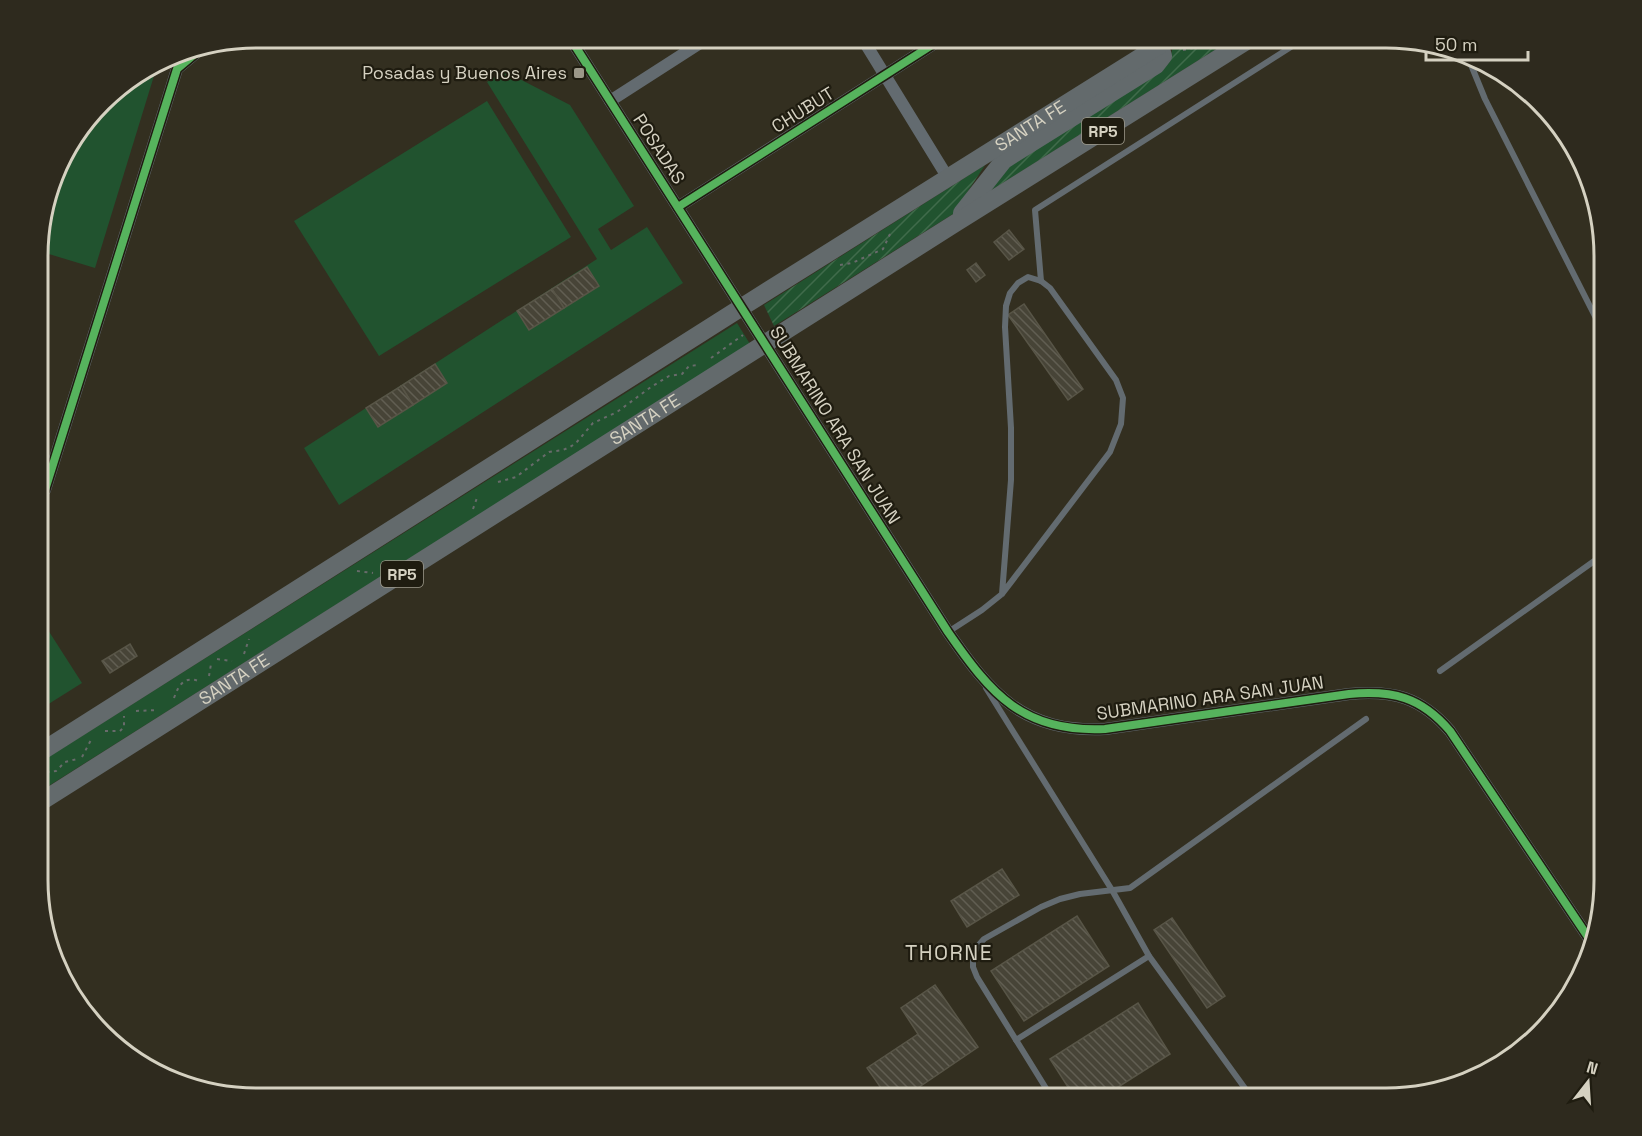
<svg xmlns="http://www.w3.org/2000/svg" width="1642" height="1136" font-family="'Space Grotesk',sans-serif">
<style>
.park{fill:#21532f}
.garden{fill:url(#garden-furrows)}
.building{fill:url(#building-back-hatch);stroke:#585547;stroke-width:1.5}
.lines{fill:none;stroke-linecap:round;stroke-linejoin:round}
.path{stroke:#686b6b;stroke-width:2;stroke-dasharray:3 4.5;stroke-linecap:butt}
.service{stroke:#636b70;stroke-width:6}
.minor{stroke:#636b70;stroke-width:12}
.primary{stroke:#636a6c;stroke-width:18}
.cycleway-casing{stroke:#1f1c10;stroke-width:11}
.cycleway{stroke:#56b35d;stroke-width:8}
.poi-dot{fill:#9c9889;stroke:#1f1c10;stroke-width:2}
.labels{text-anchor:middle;stroke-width:4.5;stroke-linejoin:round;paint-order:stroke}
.shield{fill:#1f1c10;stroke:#9e9b8c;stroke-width:1.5}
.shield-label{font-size:16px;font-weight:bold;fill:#d5d1c1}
.poi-label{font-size:18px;fill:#d5d1c1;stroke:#1f1c10;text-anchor:end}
.street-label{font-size:18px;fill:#d5d1c1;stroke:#1f1c10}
.quarter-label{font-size:21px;letter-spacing:1.5px;fill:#d5d1c1;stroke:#1f1c10}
.rim{fill:none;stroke:#d5d1c1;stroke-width:3}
</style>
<defs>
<pattern id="garden-furrows" width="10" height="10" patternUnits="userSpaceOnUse" patternTransform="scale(1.5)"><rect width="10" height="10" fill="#21532f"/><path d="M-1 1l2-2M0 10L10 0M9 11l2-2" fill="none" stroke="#406b4b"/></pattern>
<pattern id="building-back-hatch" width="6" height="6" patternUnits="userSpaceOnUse" patternTransform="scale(1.5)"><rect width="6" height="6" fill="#474437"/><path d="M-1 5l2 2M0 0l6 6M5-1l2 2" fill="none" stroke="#615e52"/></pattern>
</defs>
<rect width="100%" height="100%" fill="#332f20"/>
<!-- park -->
<g class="park">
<polygon points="155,65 157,66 95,268 39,251 39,228 60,159 112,92"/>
<polygon points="504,71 570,105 634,206 598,229 611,250 647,227 683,283 339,505 304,448 597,259 487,82"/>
<polygon points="487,101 571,237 379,356 294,221"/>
<polygon points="737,323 750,344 39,792 39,763"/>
<polygon points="39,616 82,683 39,710"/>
</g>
<!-- garden -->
<g class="garden">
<polygon points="1186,38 1234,38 982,196 1005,167 1169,63 1173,46"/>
<polygon points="985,165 953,214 774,326 764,305"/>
</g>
<!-- building -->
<g class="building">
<polygon points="1009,230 1024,249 1009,260 994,242"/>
<polygon points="976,263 985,275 976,282 967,270"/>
<polygon points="587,267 599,286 564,308 552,289"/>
<polygon points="552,289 564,308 529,330 517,311"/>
<polygon points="1024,304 1083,389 1068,400 1008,315"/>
<polygon points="435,364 447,383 413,405 401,386"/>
<polygon points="401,386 413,405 378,427 366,408"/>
<polygon points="130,644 137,656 110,673 102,661"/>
<polygon points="1002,869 1019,895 967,927 951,901"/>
<polygon points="1077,916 1109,966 1024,1021 991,971"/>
<polygon points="1172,918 1225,996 1207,1008 1154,930"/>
<polygon points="935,985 978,1047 903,1098 888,1098 867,1068 918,1034 901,1008"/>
<polygon points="1138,1003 1170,1054 1101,1098 1075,1098 1050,1059"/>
</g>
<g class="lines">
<!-- path -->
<g class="path">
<polyline points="1265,47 1279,38"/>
<polyline points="1183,50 1204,46 1211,38"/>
<polyline points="840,265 852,263 883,249 890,234"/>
<polyline points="711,358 743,335"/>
<polyline points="498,482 516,477 549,452 563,450 570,447 576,443 593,423 617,412 651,387 669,376 682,374 689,366 699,365"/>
<polyline points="473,509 478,495"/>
<polyline points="357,571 373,573"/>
<polyline points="244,654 249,639"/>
<polyline points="217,659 232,661"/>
<polyline points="209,676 211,664"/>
<path d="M174 698C179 684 185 675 201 682"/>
<polyline points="136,711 157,710"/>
<polyline points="1101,715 1131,711"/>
<polyline points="105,731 120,731 124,727 124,716"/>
<polyline points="82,757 92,738"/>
<polyline points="39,773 56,771 65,762 77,759"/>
</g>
<!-- service -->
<g class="service">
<polyline points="1467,55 1485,99 1604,334"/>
<polyline points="1041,281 1035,210 1305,38"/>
<polyline points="948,632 982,610 1002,594 1110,452 1121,424 1123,398 1116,380 1050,288 1041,281 1028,277 1018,283 1010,293 1006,306 1005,327 1011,428 1011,480 1002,594"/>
<polyline points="1440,671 1604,554"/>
<polyline points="986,688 1112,890 1149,956 1252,1098"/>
<polyline points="1016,1040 1149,956"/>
<polyline points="1052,1098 977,977 973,967 973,957 977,947 984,939 1041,907 1060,899 1080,894 1130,888 1366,719"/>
</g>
<!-- minor -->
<g class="minor">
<path d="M570 38 948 632C991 694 1023 733 1105 729L1349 694C1393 690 1421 697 1450 731L1594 946"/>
<polyline points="862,38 948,178"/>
<polyline points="610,101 708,38"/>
<polyline points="678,207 943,38"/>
<polyline points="39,493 45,490 177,69 202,48"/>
</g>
<!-- primary -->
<g class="primary">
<polyline points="962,213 1004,160 1156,65 1163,56 1160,45"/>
<path id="s1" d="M39 753 742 307 1171 38"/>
<path id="s2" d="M39 803 954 224 1251 38"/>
</g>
<!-- cycleway casing -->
<g class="cycleway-casing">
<g id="cycleway">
<path d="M570 38 948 632C991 694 1023 733 1105 729L1349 694C1393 690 1421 697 1450 731L1594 946"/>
<polyline points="678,207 943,38"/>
<polyline points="39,493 45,490 177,69 202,48"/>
</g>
</g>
<!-- cycleway -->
<use href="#cycleway" class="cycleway"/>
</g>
<!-- markers -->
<rect class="poi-dot" x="573" y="67" width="12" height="12" rx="3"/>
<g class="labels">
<!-- shield labels -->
<g class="shield">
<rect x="1082" y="118" width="42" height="26" rx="4.5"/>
<rect x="381" y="561" width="42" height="26" rx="4.5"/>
</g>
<g class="shield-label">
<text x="1103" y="137">RP5</text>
<text x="402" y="580">RP5</text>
</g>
<!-- poi labels -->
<g class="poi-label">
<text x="567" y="79">Posadas y Buenos Aires</text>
</g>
<!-- street labels -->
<g class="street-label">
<text transform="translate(803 110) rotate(-32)" y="6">CHUBUT</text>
<text dy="6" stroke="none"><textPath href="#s1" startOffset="1173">SANTA FE</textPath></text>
<text transform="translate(659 149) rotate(57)" y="6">POSADAS</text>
<text dy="6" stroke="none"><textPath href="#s2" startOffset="717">SANTA FE</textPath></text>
<text transform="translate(835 425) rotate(58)" y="6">SUBMARINO ARA SAN JUAN</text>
<text dy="6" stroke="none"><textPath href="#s2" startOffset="231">SANTA FE</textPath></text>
<text transform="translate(1210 698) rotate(-8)" y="6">SUBMARINO ARA SAN JUAN</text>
</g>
<!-- quarter labels -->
<g class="quarter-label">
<text x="949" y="960">THORNE</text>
</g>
</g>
<!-- crop -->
<path d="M0 0H1642V1136H0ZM256 48H1386A208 208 0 0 1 1594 256V880A208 208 0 0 1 1386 1088H256A208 208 0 0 1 48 880V256A208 208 0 0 1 256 48Z" fill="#2e2a1e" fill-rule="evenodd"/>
<path class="rim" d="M256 48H1386A208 208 0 0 1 1594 256V880A208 208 0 0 1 1386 1088H256A208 208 0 0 1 48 880V256A208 208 0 0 1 256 48Z"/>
<!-- north arrow -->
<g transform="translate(1588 1082) rotate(17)" stroke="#1f1c10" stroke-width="4.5" paint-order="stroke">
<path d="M0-4.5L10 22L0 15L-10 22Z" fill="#d5d1c1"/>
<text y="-9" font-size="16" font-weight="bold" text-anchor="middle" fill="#d5d1c1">N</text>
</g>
<!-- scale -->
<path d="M1426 51v9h102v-9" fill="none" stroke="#d5d1c1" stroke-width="3"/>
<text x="1435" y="51" font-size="18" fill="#d5d1c1" stroke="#1f1c10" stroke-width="4.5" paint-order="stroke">50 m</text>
</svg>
